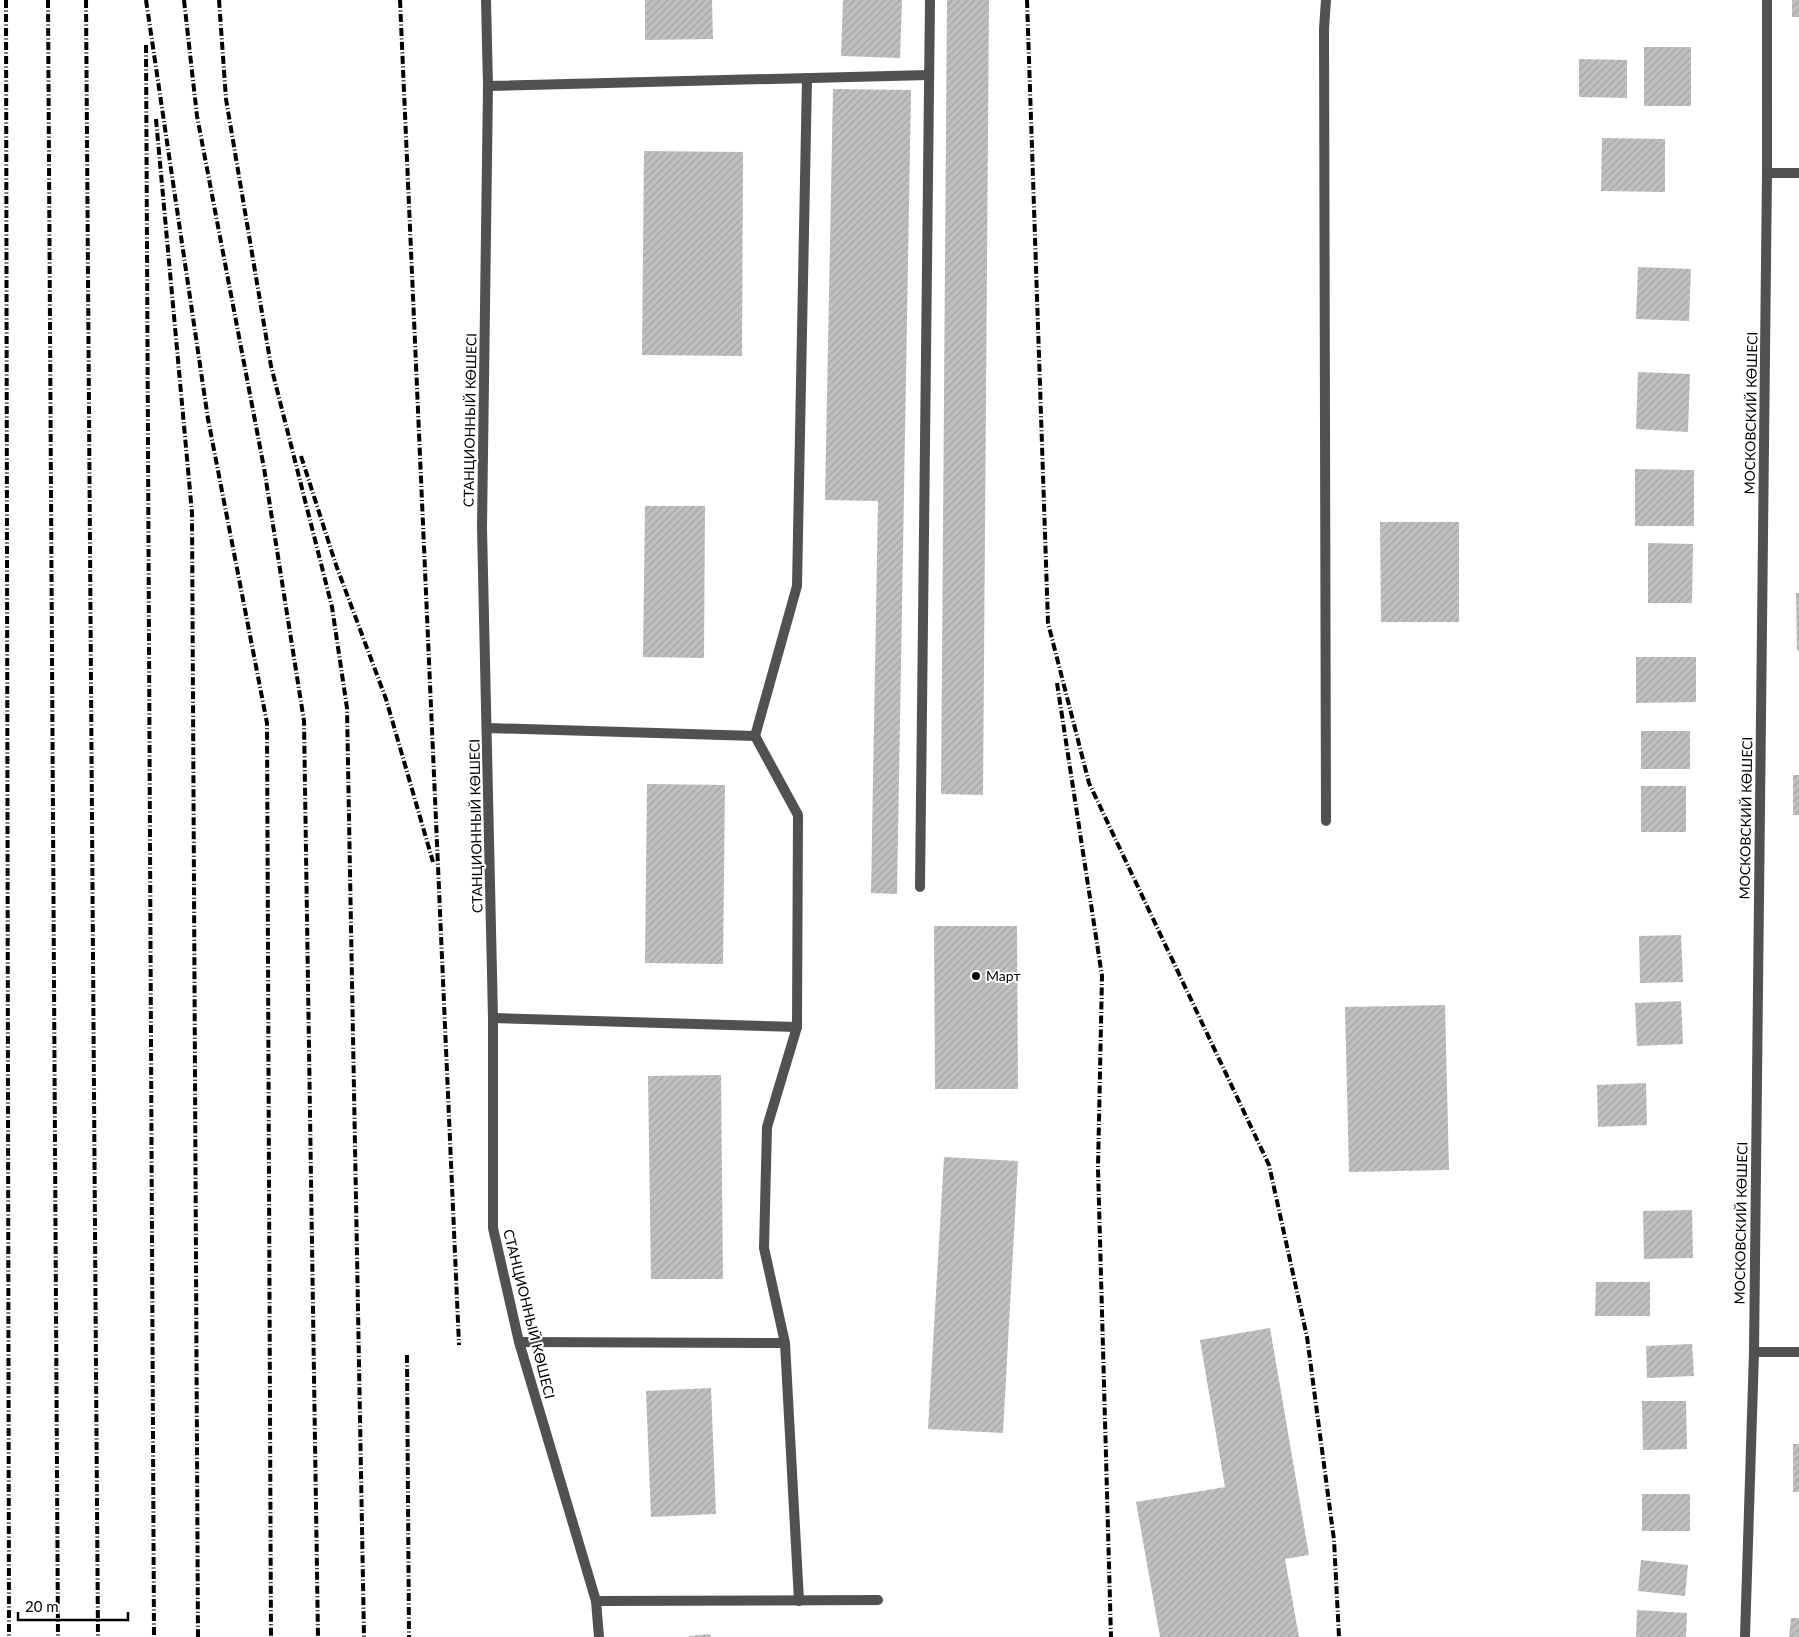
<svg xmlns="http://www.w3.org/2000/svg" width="1799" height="1637" font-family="Lato,sans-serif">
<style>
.building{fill:url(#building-hatch)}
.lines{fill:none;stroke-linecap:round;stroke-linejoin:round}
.lane{stroke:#515151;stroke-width:10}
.street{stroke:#515151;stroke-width:10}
.rail{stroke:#000;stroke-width:4;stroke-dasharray:8 2.5 1 2.5;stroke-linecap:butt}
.poi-dot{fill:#000;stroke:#fff;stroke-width:2}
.labels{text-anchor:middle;stroke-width:4;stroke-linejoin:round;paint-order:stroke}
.street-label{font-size:14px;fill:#000;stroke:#fff}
.poi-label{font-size:14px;fill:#000;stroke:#fff;text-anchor:start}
</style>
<defs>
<pattern id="building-hatch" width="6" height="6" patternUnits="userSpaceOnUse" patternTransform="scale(1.25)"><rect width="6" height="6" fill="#c0c0c0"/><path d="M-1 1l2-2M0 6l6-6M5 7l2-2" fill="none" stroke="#a3a3a3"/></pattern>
</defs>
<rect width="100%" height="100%" fill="#fff"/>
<!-- building -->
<g class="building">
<polygon points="645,0 712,0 713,39 645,40"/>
<polygon points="843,0 902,0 900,58 841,56"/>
<polygon points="947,0 989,0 983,795 941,794"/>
<rect x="1792" y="0" width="7" height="17"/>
<rect x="1644" y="47" width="47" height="59"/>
<polygon points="1579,59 1627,60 1627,98 1579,97"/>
<polygon points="833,89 911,90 897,894 871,893 878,501 825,500"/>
<polygon points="1602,138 1665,139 1665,192 1601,191"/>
<polygon points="644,151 743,152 742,356 642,355"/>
<polygon points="1638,267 1691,269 1689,321 1636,319"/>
<polygon points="1638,372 1690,374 1688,432 1636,429"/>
<polygon points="1635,469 1694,470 1694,526 1635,526"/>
<polygon points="645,506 705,506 704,658 643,657"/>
<polygon points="1380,522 1459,522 1459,622 1381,622"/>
<polygon points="1648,543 1693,544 1692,603 1648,603"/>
<polygon points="1796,593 1799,593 1799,650 1797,651"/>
<polygon points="1636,657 1696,657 1696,702 1636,703"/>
<rect x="1641" y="731" width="49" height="38"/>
<rect x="1793" y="775" width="6" height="40"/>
<polygon points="647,784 725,785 723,964 645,963"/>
<rect x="1641" y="786" width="45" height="46"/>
<polygon points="934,926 1017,926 1018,1089 935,1089"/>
<polygon points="1681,935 1683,982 1640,983 1639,936"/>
<polygon points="1681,1001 1683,1044 1637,1046 1635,1003"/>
<polygon points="1445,1005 1449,1170 1349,1172 1345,1007"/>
<polygon points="721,1075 723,1279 651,1279 648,1076"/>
<polygon points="1646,1083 1647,1125 1598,1127 1597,1085"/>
<polygon points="944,1157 1018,1161 1003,1433 928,1429"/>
<polygon points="1692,1210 1693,1258 1644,1259 1643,1211"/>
<polygon points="1596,1282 1650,1282 1650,1316 1595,1316"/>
<polygon points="1270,1328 1309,1555 1285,1559 1299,1637 1160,1637 1136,1502 1225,1487 1200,1340"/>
<polygon points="1692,1344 1694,1376 1647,1378 1646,1346"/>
<polygon points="711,1388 716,1514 651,1517 646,1391"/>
<polygon points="1642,1401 1686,1401 1687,1449 1643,1450"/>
<rect x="1793" y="1444" width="6" height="48"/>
<rect x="1642" y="1494" width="48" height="37"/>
<polygon points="1641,1560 1688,1565 1685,1596 1638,1591"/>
<polygon points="1637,1610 1687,1613 1686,1637 1636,1637"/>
<polygon points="1791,1618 1799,1618 1799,1637 1789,1637"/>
<polygon points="710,1634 711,1637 689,1637 689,1636"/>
</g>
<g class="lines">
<!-- lane -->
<g class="lane">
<polyline points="488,86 929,75"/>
<polyline points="488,728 755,736 798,815 797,1027 767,1127 764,1248 785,1343 799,1601"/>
<polyline points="755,736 797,586 807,78"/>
<polyline points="1326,821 1324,29 1326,0"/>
<polyline points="920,887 930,0"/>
<polyline points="493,1018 797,1027"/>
<polyline points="519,1342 785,1343"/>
<polyline points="596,1601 878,1600"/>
</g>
<!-- street -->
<g class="street">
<polyline points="486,0 488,86 482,528 493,1018 493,1228 519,1342 596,1601 599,1637"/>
<polyline points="1767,173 1799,173"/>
<polyline points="1754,1352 1799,1352"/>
<polyline points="1745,1637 1754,1352 1767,173 1767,0"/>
</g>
<!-- rail -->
<g class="rail">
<polyline points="6,0 9,1637"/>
<polyline points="48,0 58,1637"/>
<polyline points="86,0 98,1637"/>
<polyline points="146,0 208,419 267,723 271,1637"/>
<polyline points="184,0 197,116 264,468 304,721 318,1637"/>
<polyline points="219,0 226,99 271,366 332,607 347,708 364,1637"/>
<polyline points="400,0 459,1345"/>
<polyline points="1027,0 1048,623 1089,783 1269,1165 1307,1337 1334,1540 1339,1637"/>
<polyline points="146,45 154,1637"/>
<polyline points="156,119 192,513 198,1637"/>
<polyline points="301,456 336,565 386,699 433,862"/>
<polyline points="1057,683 1102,976 1098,1168 1111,1637"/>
<polyline points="407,1355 409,1637"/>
</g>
</g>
<!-- markers -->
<circle class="poi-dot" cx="976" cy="976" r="5"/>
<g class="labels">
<!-- street labels -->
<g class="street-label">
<text transform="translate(1751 413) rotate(-89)" y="5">МОСКОВСКИЙ КӨШЕСІ</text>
<text transform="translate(470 420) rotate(-89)" y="5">СТАНЦИОННЫЙ КӨШЕСІ</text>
<text transform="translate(1746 818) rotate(-89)" y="5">МОСКОВСКИЙ КӨШЕСІ</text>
<text transform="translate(476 826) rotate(-91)" y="5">СТАНЦИОННЫЙ КӨШЕСІ</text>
<text transform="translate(1741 1223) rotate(-89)" y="5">МОСКОВСКИЙ КӨШЕСІ</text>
<text transform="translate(529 1314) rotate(76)" y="5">СТАНЦИОННЫЙ КӨШЕСІ</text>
</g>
<!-- poi labels -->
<g class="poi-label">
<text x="986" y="981">Март</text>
</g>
</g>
<!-- scale -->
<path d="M18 1612v8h110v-8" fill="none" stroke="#000000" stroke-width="2.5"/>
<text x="25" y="1612" font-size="15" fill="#000000" stroke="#ffffff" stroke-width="4" paint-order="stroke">20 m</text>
</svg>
